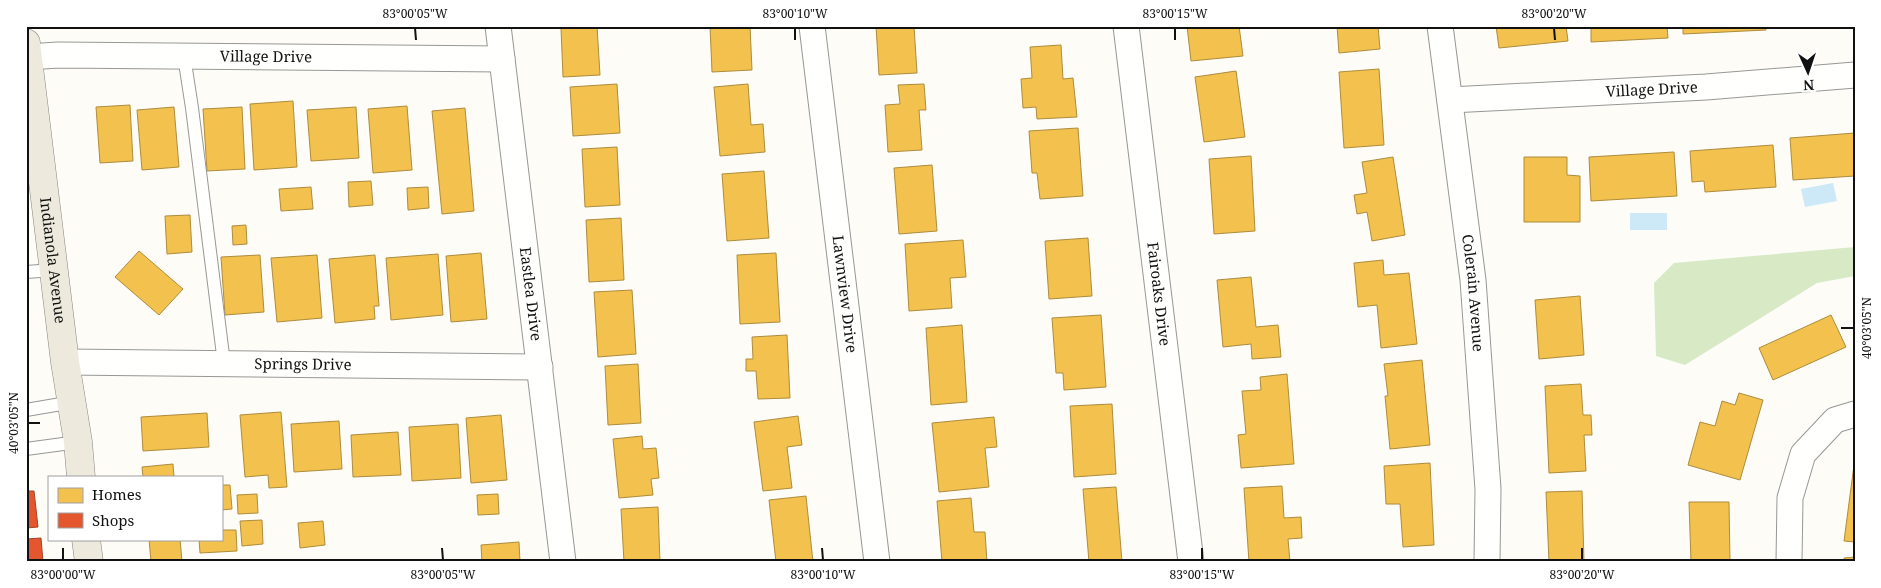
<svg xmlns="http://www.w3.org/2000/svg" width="1881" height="588" font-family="'Noto Serif',serif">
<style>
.forest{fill:#d8eac5}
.water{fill:#cde8f7}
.homes{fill:#f2c14e;stroke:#ae8c3c}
.shops{fill:#e4572e;stroke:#a54225}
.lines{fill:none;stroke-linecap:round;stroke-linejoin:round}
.lane-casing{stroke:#979795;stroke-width:14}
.street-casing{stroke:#979795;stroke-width:27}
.primary-casing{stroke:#858482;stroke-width:29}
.lane{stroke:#fffffe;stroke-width:12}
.street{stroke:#fffffe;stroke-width:25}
.primary{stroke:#ede9dc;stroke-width:28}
.ticks{fill:none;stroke:#111;stroke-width:2}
.labels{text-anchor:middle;stroke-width:5;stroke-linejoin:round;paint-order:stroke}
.street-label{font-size:15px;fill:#111;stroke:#fff}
.neatline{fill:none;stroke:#111;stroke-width:2}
.ticks-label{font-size:12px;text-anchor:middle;fill:#111}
</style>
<rect width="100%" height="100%" fill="#fdfcf7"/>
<!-- forest -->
<polygon class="forest" points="1855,247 1855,276 1817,283 1685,365 1656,356 1654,283 1674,263"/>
<!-- water -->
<g class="water">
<polygon points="1833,183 1837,201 1805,207 1801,189"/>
<rect x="1630" y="213" width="37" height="17"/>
</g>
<!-- homes -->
<g class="homes">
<polygon points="597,26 600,75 563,77 561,28"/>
<polygon points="710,26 750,26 752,70 712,72"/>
<polygon points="876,26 914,26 917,73 879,75"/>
<polygon points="1187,26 1239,26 1243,56 1191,61"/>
<polygon points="1337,26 1378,26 1380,49 1339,53"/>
<polygon points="1496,26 1566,26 1568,41 1499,48"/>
<polygon points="1591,26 1667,26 1668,38 1591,42"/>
<polygon points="1683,26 1765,26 1766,30 1683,34"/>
<polygon points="1061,45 1063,79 1073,78 1077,117 1037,119 1036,107 1023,108 1021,79 1032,78 1030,47"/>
<polygon points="1379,69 1384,145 1344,148 1339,72"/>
<polygon points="1236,71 1245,137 1204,142 1195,77"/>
<polygon points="617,84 620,133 573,136 570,87"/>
<polygon points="748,84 751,125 763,124 765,152 720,156 714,87"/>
<polygon points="924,84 926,110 919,110 922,150 888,152 885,105 900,104 898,85"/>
<polygon points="293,101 297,167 254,170 250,104"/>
<polygon points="130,105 133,161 100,163 96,107"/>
<polygon points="407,106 412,170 373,173 368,109"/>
<polygon points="174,107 179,167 142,170 137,110"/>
<polygon points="242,107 245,169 207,171 203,109"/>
<polygon points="356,107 359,158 311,161 307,110"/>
<polygon points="465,108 474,211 442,214 432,111"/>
<polygon points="1078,128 1083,196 1040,199 1037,173 1032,173 1029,131"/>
<polygon points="1855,133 1855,176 1793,180 1790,138"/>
<polygon points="1773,145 1776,187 1705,192 1704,181 1692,182 1690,151"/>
<polygon points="617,147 620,205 585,207 582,149"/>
<polygon points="1674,152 1677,196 1591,201 1589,157"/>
<polygon points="1251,156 1255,231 1214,234 1209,159"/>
<polygon points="1393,157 1405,235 1372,241 1367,212 1357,214 1354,195 1367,193 1362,162"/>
<polygon points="1524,157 1567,157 1567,175 1580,176 1580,222 1524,222"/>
<polygon points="932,165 937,231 899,234 894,168"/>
<polygon points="764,171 769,238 727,241 722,174"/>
<polygon points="371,181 373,205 349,207 348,182"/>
<polygon points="311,187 313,209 281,211 279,189"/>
<polygon points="428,187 429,208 408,210 407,188"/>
<polygon points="190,215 192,252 167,254 165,216"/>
<polygon points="621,218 624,280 589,282 586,220"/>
<polygon points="246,225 247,244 233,245 232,226"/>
<polygon points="1088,238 1092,296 1049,299 1045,241"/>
<polygon points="963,240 966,277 950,278 952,308 909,311 905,244"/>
<polygon points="139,251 183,289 159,315 115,277"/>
<polygon points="481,253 487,319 451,322 446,256"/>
<polygon points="776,253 780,322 740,324 737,255"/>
<polygon points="438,254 443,315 391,320 386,258"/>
<polygon points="260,255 264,312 225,315 221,257"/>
<polygon points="317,255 322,318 277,322 271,258"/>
<polygon points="375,255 379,306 374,306 375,319 335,323 329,259"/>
<polygon points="1383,260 1384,275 1409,273 1417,344 1381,348 1377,305 1358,307 1354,263"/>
<polygon points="1251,277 1256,327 1278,325 1281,357 1252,359 1251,344 1223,347 1217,280"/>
<polygon points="632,290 636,354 598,357 594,292"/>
<polygon points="1580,296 1584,355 1539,359 1535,300"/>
<polygon points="1101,315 1106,387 1064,390 1063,373 1056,373 1052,318"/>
<polygon points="1831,315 1846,347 1773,380 1759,348"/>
<polygon points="962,325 967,402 931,405 926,328"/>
<polygon points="787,335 790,398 758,399 756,371 746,371 746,359 753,359 752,337"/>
<polygon points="1422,360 1430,445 1390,449 1385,396 1388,396 1384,364"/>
<polygon points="638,364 641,423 608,425 605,366"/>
<polygon points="1287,374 1294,464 1241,468 1238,435 1246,434 1242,391 1261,390 1260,377"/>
<polygon points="1581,384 1583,415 1591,415 1592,435 1584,435 1586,471 1549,473 1545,386"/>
<polygon points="1739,393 1763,400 1740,480 1688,465 1700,422 1715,426 1722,401 1735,405"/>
<polygon points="1112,404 1116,474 1074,477 1070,406"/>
<polygon points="281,412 287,487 269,488 268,475 245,477 240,415"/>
<polygon points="207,413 209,447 143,451 141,417"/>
<polygon points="501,415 507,480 471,483 466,418"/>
<polygon points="798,416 802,445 787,447 792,488 763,491 754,422"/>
<polygon points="994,417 997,447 985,448 989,487 939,492 932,423"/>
<polygon points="339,421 342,469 294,472 291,424"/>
<polygon points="458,424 461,478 412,481 409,427"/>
<polygon points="398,432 401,475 353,477 351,435"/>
<polygon points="642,436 643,449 656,448 659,478 651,479 653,495 619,498 613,439"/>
<polygon points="1430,463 1434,545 1403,547 1400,504 1386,504 1384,466"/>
<polygon points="173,464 174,477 143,477 142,467"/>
<polygon points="1854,465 1855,465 1855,542 1844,541"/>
<polygon points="221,485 230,485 232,509 221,510"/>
<polygon points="1282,486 1284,518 1301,517 1302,538 1288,539 1290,562 1249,562 1244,488"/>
<polygon points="1116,487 1122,562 1089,562 1083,489"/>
<polygon points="1582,491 1584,562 1549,562 1546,492"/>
<polygon points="257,494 258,513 238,514 237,495"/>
<polygon points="498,494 499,514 478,515 477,495"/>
<polygon points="806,496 813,562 776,562 769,500"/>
<polygon points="971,498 974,532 985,532 987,562 942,562 937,501"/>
<polygon points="1689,502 1729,502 1730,562 1691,562"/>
<polygon points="658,507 660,562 624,562 621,509"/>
<polygon points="262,520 263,544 242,546 240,521"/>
<polygon points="323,521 325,545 300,548 298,523"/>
<polygon points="221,530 236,530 237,551 200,553 199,539 221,539"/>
<polygon points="149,539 180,539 182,562 151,562"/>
<polygon points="519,542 520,562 482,562 481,545"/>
<polygon points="1855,557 1855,562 1844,562 1844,558"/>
</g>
<!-- shops -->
<g class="shops">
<polygon points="26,491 34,491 38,527 26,528"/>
<polygon points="41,538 43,562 26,562 26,539"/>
</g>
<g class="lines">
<!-- lane casing -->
<g class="lane-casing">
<g id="lane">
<polyline points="184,56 192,108 224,363"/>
<polyline points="26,272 54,270"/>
<polyline points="26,410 73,402"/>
<polyline points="26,449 78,442"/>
</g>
</g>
<!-- street casing -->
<g class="street-casing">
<g id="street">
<path id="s1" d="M498 26 563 562"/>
<path id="s2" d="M812 26 877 562"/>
<path id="s3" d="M1126 26 1191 562"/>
<path id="s4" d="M1440 26 1473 280 1488 489 1487 562"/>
<path id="s5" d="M28 57 58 55 502 59"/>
<path id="s6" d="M1450 100 1706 87 1855 75"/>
<path id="s7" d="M65 362 540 367"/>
<polyline points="1789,562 1790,498 1803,454 1835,420 1855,414"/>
</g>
</g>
<!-- primary casing -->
<g class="primary-casing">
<g id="primary">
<path id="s8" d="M26 43 65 362 78 442 81 477"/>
<polyline points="86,539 89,562"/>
</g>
</g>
<!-- lane -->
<use href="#lane" class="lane"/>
<!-- street -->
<use href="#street" class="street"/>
<!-- primary -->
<use href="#primary" class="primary"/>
</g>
<!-- ticks -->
<path class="ticks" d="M415 28 416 40M795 28V40M1175 28V40M1554 28 1555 40M1841 328H1854M28 423H40M63 548V560M442 548 443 560M822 548 823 560M1202 548V560M1582 548V560"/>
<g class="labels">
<!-- street labels -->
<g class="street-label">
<text dy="5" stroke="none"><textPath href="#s5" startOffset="238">Village Drive</textPath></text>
<text dy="5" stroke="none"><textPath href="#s6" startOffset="202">Village Drive</textPath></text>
<text dy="5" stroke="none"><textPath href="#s8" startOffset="219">Indianola Avenue</textPath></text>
<text dy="5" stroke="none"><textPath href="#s4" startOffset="269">Colerain Avenue</textPath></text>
<text dy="5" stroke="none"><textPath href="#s1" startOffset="270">Eastlea Drive</textPath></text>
<text dy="5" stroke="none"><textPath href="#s2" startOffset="270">Lawnview Drive</textPath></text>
<text dy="5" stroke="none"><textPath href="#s3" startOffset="270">Fairoaks Drive</textPath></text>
<text dy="5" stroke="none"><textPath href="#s7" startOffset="238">Springs Drive</textPath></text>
</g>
</g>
<!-- border -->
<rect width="1881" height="588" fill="none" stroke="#ffffff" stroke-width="55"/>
<!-- legend -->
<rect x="48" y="476" width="175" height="65" fill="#ffffff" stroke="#a0a0a0"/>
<rect x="58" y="488" width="25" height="15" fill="#f2c14e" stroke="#a0a0a0"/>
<text x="92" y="500" font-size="15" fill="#111111">Homes</text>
<rect x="58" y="513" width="25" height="15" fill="#e4572e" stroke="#a0a0a0"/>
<text x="92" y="526" font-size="15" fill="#111111">Shops</text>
<!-- north arrow -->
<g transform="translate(1808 72) rotate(177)" stroke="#ffffff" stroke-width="4" paint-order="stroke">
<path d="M0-4L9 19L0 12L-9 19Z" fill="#111111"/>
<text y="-8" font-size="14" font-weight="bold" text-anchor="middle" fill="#111111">N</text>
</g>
<rect x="28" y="28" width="1826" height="532" class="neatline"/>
<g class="ticks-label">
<text x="415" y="18">83°00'05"W</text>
<text x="795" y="18">83°00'10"W</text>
<text x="1175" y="18">83°00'15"W</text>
<text x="1554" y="18">83°00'20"W</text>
<text transform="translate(1867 328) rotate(-90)" y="4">40°03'05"N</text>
<text transform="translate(14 423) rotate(-90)" y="4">40°03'05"N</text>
<text x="63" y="579">83°00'00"W</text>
<text x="443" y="579">83°00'05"W</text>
<text x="823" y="579">83°00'10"W</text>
<text x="1202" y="579">83°00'15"W</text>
<text x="1582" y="579">83°00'20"W</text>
</g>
</svg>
